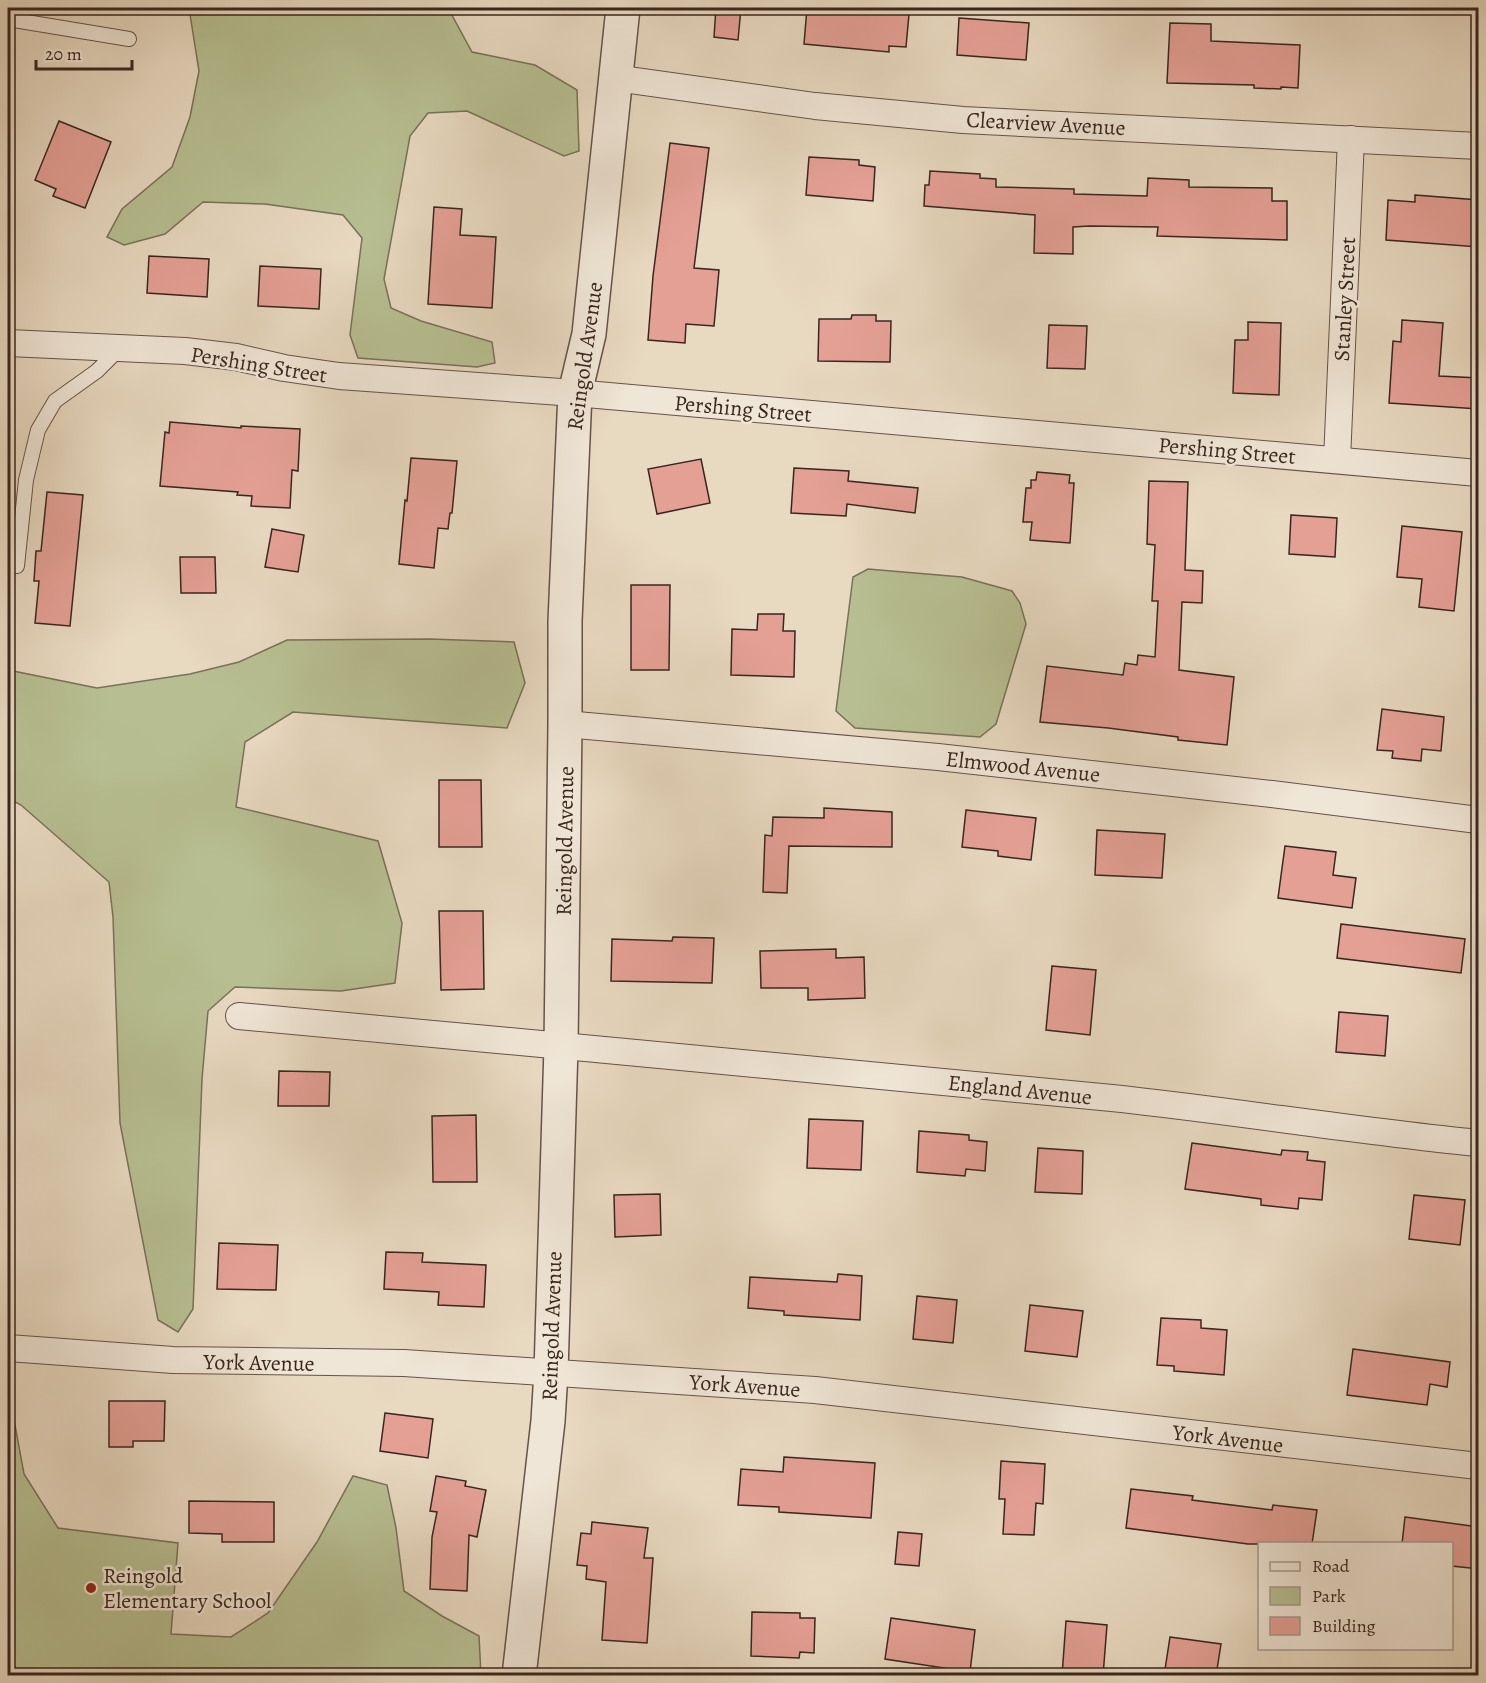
<svg xmlns="http://www.w3.org/2000/svg" width="1486" height="1683" font-family="Alegreya,serif">
<style>
.green{fill:#b7bf92;stroke:#787258;stroke-width:1.5}
.building{fill:#e5a096;stroke:#39261e;stroke-width:1.5}
.lines{fill:none;stroke-linecap:round;stroke-linejoin:round}
.service-casing{stroke:#655347;stroke-width:16}
.minor-casing{stroke:#655347;stroke-width:28}
.tertiary-casing{stroke:#655347;stroke-width:36}
.service{stroke:#f0e6d7;stroke-width:14}
.minor{stroke:#f0e6d7;stroke-width:26}
.tertiary{stroke:#f0e6d7;stroke-width:33}
.poi-dot{fill:#8f2418;stroke:#f0e6d7;stroke-width:2}
.labels{text-anchor:middle;stroke-width:5;stroke-linejoin:round;paint-order:stroke}
.street-label{font-size:22px;fill:#39261e;stroke:#f0e6d7}
.poi-label{font-size:22px;fill:#39261e;stroke:#f0e6d7;text-anchor:start}
</style>
<rect width="100%" height="100%" fill="#e8d9c1"/>
<filter id="stains"><feTurbulence type="fractalNoise" baseFrequency=".00333" numOctaves="4"/><feColorMatrix values="0 0 0 0 .2 0 0 0 0 .09 0 0 0 0 .02 0 0 0 .5 -.17"/></filter>
<radialGradient id="worn" r=".72"><stop offset=".6" stop-color="#630" stop-opacity="0"/><stop offset="1" stop-color="#630" stop-opacity=".3"/></radialGradient>
<!-- green -->
<g class="green">
<polygon points="189,8 448,8 472,52 535,65 577,90 579,151 564,156 467,111 428,113 410,136 384,279 391,308 421,321 492,342 495,363 477,367 358,358 350,335 362,238 343,215 265,204 203,202 165,234 124,245 107,237 122,209 172,167 190,117 199,71"/>
<polygon points="868,569 962,577 1012,591 1020,603 1026,624 996,724 980,737 855,728 836,711 853,577"/>
<polygon points="430,639 514,642 525,683 507,728 293,712 245,742 236,807 378,841 402,923 395,983 341,991 235,987 208,1011 202,1079 193,1309 178,1332 158,1320 120,1123 113,917 109,882 21,805 8,798 8,670 97,688 190,674 239,662 287,640"/>
<polygon points="8,1387 24,1474 58,1528 178,1543 171,1634 231,1637 268,1613 317,1542 353,1476 387,1485 396,1528 404,1591 442,1616 479,1636 481,1675 8,1675"/>
</g>
<!-- building -->
<g class="building">
<polygon points="716,8 741,8 738,40 714,37"/>
<polygon points="807,8 843,8 909,14 906,47 889,46 889,52 804,44"/>
<polygon points="959,18 1029,23 1026,60 957,55"/>
<polygon points="1170,23 1211,24 1211,41 1300,45 1298,88 1281,87 1281,89 1254,88 1254,85 1167,83"/>
<polygon points="59,121 111,142 85,208 53,196 56,189 35,180"/>
<polygon points="670,143 709,148 694,268 719,270 714,326 686,324 685,343 648,340 653,276"/>
<polygon points="809,157 859,160 859,165 875,167 873,201 806,195"/>
<polygon points="930,171 980,174 980,178 996,179 996,187 1074,189 1074,194 1147,196 1148,178 1189,180 1189,187 1272,188 1272,201 1287,201 1287,240 1157,236 1158,227 1089,226 1073,227 1073,254 1034,253 1035,215 924,206 925,185 929,185"/>
<polygon points="1415,195 1479,200 1479,247 1386,240 1388,200 1415,202"/>
<polygon points="434,207 462,209 460,235 496,237 492,308 428,304"/>
<polygon points="149,256 209,259 207,297 147,293"/>
<polygon points="260,266 321,269 319,309 258,306"/>
<polygon points="852,315 876,315 876,321 891,321 890,362 818,361 819,319 851,319"/>
<polygon points="1402,320 1443,323 1439,376 1479,378 1479,409 1389,403 1393,341 1401,342"/>
<polygon points="1248,322 1281,323 1279,395 1233,393 1235,340 1248,340"/>
<polygon points="1049,325 1087,326 1085,369 1047,368"/>
<polygon points="170,422 241,428 241,426 300,429 298,471 292,470 290,508 251,506 252,496 237,495 238,492 160,486 165,432 169,433"/>
<polygon points="411,458 457,461 452,513 450,513 448,529 438,528 434,568 399,564 405,500 407,501"/>
<polygon points="701,459 710,503 657,514 648,469"/>
<polygon points="794,468 849,471 848,481 918,488 915,513 847,504 846,516 791,513"/>
<polygon points="1037,472 1070,475 1069,483 1074,483 1070,543 1030,540 1032,522 1023,522 1026,488 1031,488 1031,480 1036,480"/>
<polygon points="1149,481 1188,482 1185,570 1203,571 1202,603 1182,602 1179,670 1234,677 1227,745 1178,740 1178,737 1108,728 1040,722 1047,666 1123,675 1125,663 1137,665 1138,655 1155,657 1158,601 1152,601 1155,545 1147,544"/>
<polygon points="47,492 83,495 70,626 35,623 39,581 34,581 36,551 41,551"/>
<polygon points="1291,515 1337,518 1335,557 1289,554"/>
<polygon points="1402,526 1462,532 1454,611 1419,607 1422,579 1397,577"/>
<polygon points="272,529 304,535 298,572 265,567"/>
<polygon points="180,557 215,557 216,593 181,593"/>
<polygon points="631,585 670,585 669,670 631,670"/>
<polygon points="758,614 784,614 783,631 795,631 794,677 731,675 732,629 757,630"/>
<polygon points="1382,709 1444,717 1441,751 1422,749 1421,761 1392,758 1393,751 1377,750"/>
<polygon points="439,780 481,780 482,847 439,847"/>
<polygon points="824,808 892,812 892,847 789,846 787,893 763,892 765,835 772,836 773,817 824,818"/>
<polygon points="966,810 1036,818 1031,860 998,856 998,851 962,847"/>
<polygon points="1097,830 1165,834 1162,878 1095,875"/>
<polygon points="1285,846 1336,852 1333,875 1356,878 1352,908 1278,898"/>
<polygon points="439,911 483,911 484,989 441,990"/>
<polygon points="1341,924 1465,939 1461,973 1337,958"/>
<polygon points="673,937 714,938 712,983 611,981 612,939 672,941"/>
<polygon points="836,949 836,958 864,957 865,998 808,1000 808,988 761,988 760,951"/>
<polygon points="1052,966 1096,970 1090,1035 1046,1030"/>
<polygon points="1339,1012 1388,1016 1385,1056 1336,1052"/>
<polygon points="279,1071 330,1072 329,1106 278,1106"/>
<polygon points="476,1115 477,1182 433,1182 432,1116"/>
<polygon points="809,1119 863,1121 861,1170 807,1168"/>
<polygon points="919,1131 969,1135 969,1140 987,1142 985,1171 966,1169 965,1176 917,1172"/>
<polygon points="1192,1143 1281,1155 1282,1150 1308,1152 1307,1160 1325,1162 1322,1200 1299,1198 1298,1209 1261,1205 1261,1199 1185,1189"/>
<polygon points="1038,1148 1083,1151 1082,1194 1035,1192"/>
<polygon points="660,1194 661,1235 615,1237 614,1195"/>
<polygon points="1414,1195 1465,1200 1460,1245 1409,1239"/>
<polygon points="219,1243 278,1245 276,1290 217,1289"/>
<polygon points="386,1252 423,1253 422,1262 486,1265 484,1307 438,1305 439,1292 384,1289"/>
<polygon points="838,1274 862,1276 860,1320 784,1315 784,1311 748,1308 750,1277 837,1282"/>
<polygon points="917,1296 957,1300 953,1343 913,1339"/>
<polygon points="1030,1305 1083,1311 1077,1357 1025,1351"/>
<polygon points="1161,1318 1201,1320 1201,1328 1227,1330 1224,1375 1174,1371 1174,1366 1157,1365"/>
<polygon points="1353,1349 1450,1362 1447,1387 1430,1384 1427,1405 1347,1395"/>
<polygon points="109,1401 165,1401 164,1441 133,1441 133,1447 109,1447"/>
<polygon points="385,1413 433,1419 428,1458 380,1451"/>
<polygon points="784,1457 875,1463 871,1518 779,1512 779,1507 738,1505 741,1469 783,1472"/>
<polygon points="1001,1461 1045,1464 1043,1504 1036,1503 1034,1535 1003,1534 1005,1499 999,1499"/>
<polygon points="436,1476 466,1481 465,1486 486,1490 477,1537 469,1535 467,1591 430,1589 432,1537 437,1512 430,1511"/>
<polygon points="1131,1489 1193,1496 1192,1500 1272,1510 1273,1505 1317,1510 1312,1544 1248,1544 1126,1528"/>
<polygon points="189,1501 274,1502 274,1542 222,1542 222,1534 189,1533"/>
<polygon points="1405,1517 1479,1527 1479,1569 1452,1566 1452,1544 1402,1544"/>
<polygon points="592,1522 648,1528 644,1558 653,1558 647,1643 602,1640 606,1582 586,1579 587,1566 577,1565 581,1533 591,1534"/>
<polygon points="898,1532 922,1534 919,1566 895,1564"/>
<polygon points="752,1612 800,1613 800,1618 815,1618 814,1653 800,1652 799,1658 751,1656"/>
<polygon points="891,1618 975,1630 970,1672 885,1659"/>
<polygon points="1066,1621 1107,1625 1103,1676 1062,1676"/>
<polygon points="1170,1637 1221,1644 1216,1676 1164,1676"/>
</g>
<g class="lines">
<!-- service casing -->
<g class="service-casing">
<g id="service">
<polyline points="8,19 129,39"/>
<polyline points="17,566 26,480 38,430 55,401 97,371 120,348"/>
</g>
</g>
<!-- minor casing -->
<g class="minor-casing">
<g id="minor">
<polyline points="615,78 815,106 963,120 1478,146"/>
<polyline points="8,343 185,351 236,357 284,368 339,376 575,393 1478,473"/>
<polyline points="1337,460 1351,139"/>
<polyline points="565,724 938,757 1272,794 1478,820"/>
<path d="M239 1016C530 1044 821 1068 1112 1098 1234 1111 1356 1131 1478 1143"/>
<polyline points="8,1348 173,1360 404,1363 815,1390 1478,1466"/>
</g>
</g>
<!-- tertiary casing -->
<g class="tertiary-casing">
<polyline id="tertiary" points="519,1676 548,1421 551,1372 561,1047 565,724 565,621 575,393 589,334 623,8"/>
</g>
<!-- service -->
<use href="#service" class="service"/>
<!-- minor -->
<use href="#minor" class="minor"/>
<!-- tertiary -->
<use href="#tertiary" class="tertiary"/>
</g>
<!-- markers -->
<circle class="poi-dot" cx="91" cy="1588" r="6"/>
<g class="labels">
<!-- street labels -->
<g class="street-label">
<text transform="translate(1046 123) rotate(3)" y="8">Clearview Avenue</text>
<text transform="translate(1344 299) rotate(-87)" y="8">Stanley Street</text>
<text transform="translate(584 356) rotate(-82)" y="8">Reingold Avenue</text>
<text transform="translate(259 364) rotate(9)" y="8">Pershing Street</text>
<text transform="translate(743 408) rotate(5)" y="8">Pershing Street</text>
<text transform="translate(1227 450) rotate(5)" y="8">Pershing Street</text>
<text transform="translate(1023 766) rotate(6)" y="8">Elmwood Avenue</text>
<text transform="translate(564 841) rotate(-89)" y="8">Reingold Avenue</text>
<text transform="translate(1020 1089) rotate(6)" y="8">England Avenue</text>
<text transform="translate(551 1326) rotate(-88)" y="8">Reingold Avenue</text>
<text transform="translate(259 1362) rotate(1)" y="8">York Avenue</text>
<text transform="translate(745 1385) rotate(4)" y="8">York Avenue</text>
<text transform="translate(1228 1438) rotate(7)" y="8">York Avenue</text>
</g>
<!-- poi labels -->
<g class="poi-label">
<text x="103" y="1583">Reingold<tspan x="103" dy="25">Elementary School</tspan></text>
</g>
</g>
<!-- margin -->
<rect width="1486" height="1683" fill="none" stroke="#e8d9c1" stroke-width="30"/>
<rect x="9" y="9" width="1468" height="1665" fill="none" stroke="#39261e" stroke-width="3"/>
<rect x="15" y="15" width="1456" height="1653" fill="none" stroke="#39261e" stroke-width="1.5"/>
<!-- legend -->
<rect x="1258" y="1542" width="195" height="108" fill="#f0e6d7" stroke="#a7998d" stroke-width="1.5"/>
<rect x="1270" y="1562" width="30" height="9" fill="#f0e6d7" stroke="#a7998d" stroke-width="1.5"/>
<text x="1312" y="1572" font-size="18" fill="#39261e">Road</text>
<rect x="1270" y="1587" width="30" height="18" fill="#b7bf92" stroke="#a7998d" stroke-width="1.5"/>
<text x="1312" y="1602" font-size="18" fill="#39261e">Park</text>
<rect x="1270" y="1617" width="30" height="18" fill="#e5a096" stroke="#a7998d" stroke-width="1.5"/>
<text x="1312" y="1632" font-size="18" fill="#39261e">Building</text>
<!-- scale -->
<path d="M36 60v9h96v-9" fill="none" stroke="#39261e" stroke-width="3"/>
<text x="45" y="60" font-size="18" fill="#39261e" stroke="#f0e6d7" stroke-width="4.5" paint-order="stroke">20 m</text>
<rect width="100%" height="100%" filter="url(#stains)"/>
<rect width="100%" height="100%" fill="url(#worn)"/>
</svg>
